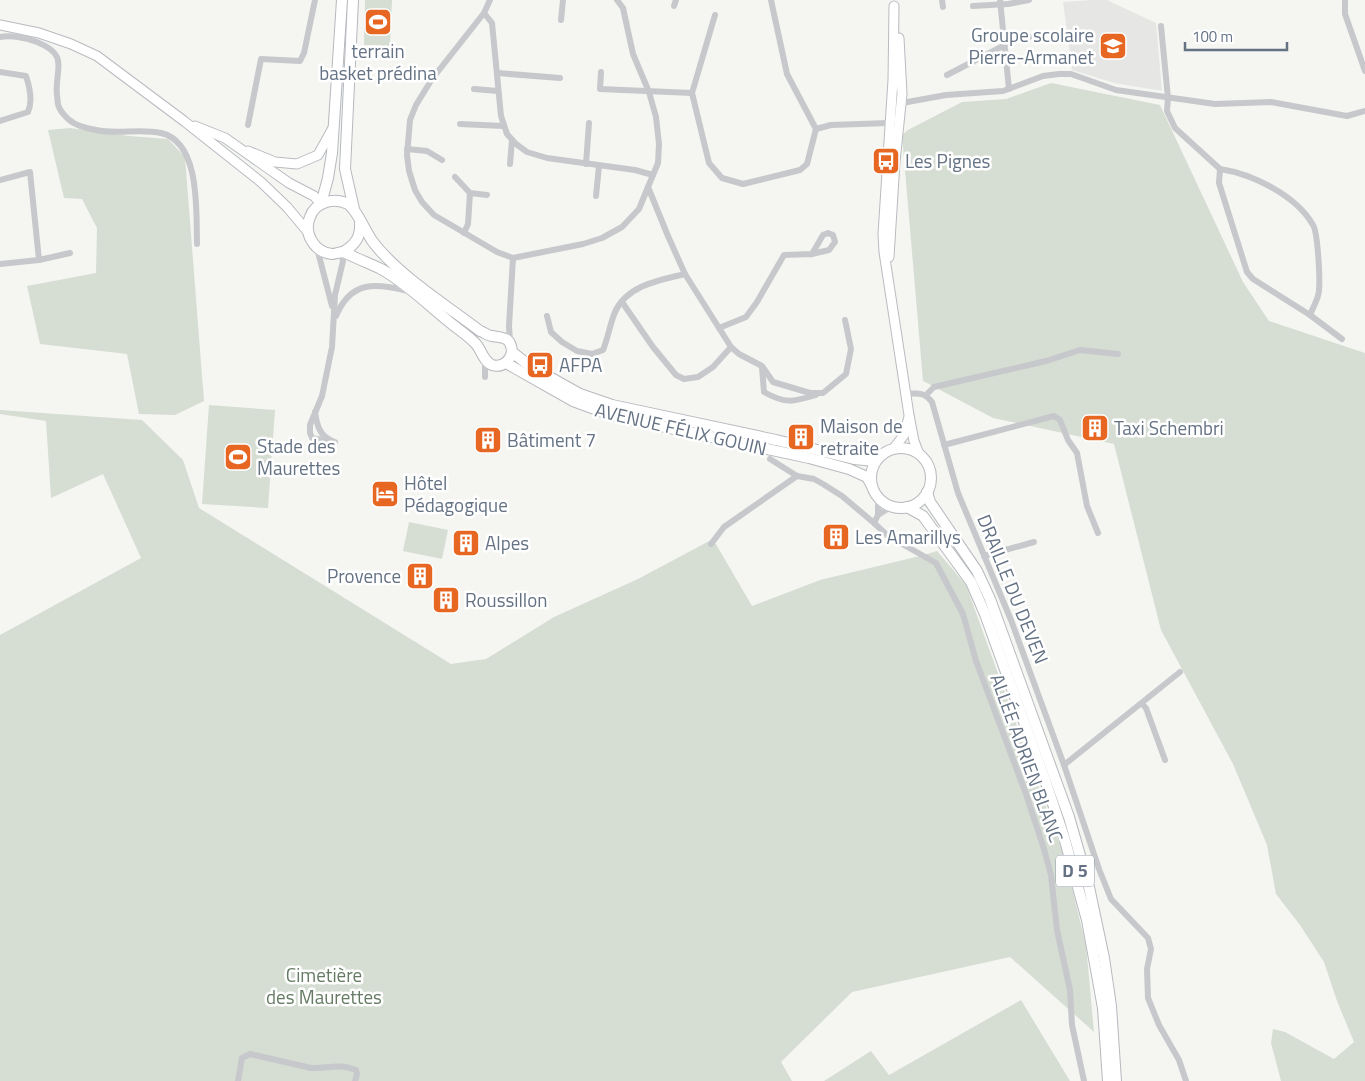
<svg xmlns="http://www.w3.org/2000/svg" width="1365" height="1081" font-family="'Titillium Web',sans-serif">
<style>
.built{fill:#e6e7e5}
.green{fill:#d6ddd3}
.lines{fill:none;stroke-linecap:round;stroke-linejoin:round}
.secondary-casing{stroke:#b8bbc0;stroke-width:11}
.primary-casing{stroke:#b6b9be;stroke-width:12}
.street{stroke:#c6c8cc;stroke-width:6}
.secondary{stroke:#fff;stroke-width:9}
.primary{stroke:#fff;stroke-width:10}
.labels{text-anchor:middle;stroke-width:5;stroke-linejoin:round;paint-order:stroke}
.shield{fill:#fff;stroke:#929ca9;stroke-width:1}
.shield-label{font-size:18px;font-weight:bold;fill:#647284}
.poi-label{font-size:19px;fill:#647284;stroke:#fff;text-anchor:start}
.street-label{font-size:19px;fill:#647284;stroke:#fff}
.park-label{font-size:19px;fill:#657b63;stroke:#fff}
</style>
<rect width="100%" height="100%" fill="#f5f6f2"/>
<!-- built -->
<polygon class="built" points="1092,0 1107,0 1156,23 1162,91 1114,83 1072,70 1063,2"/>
<!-- green -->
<g class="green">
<polygon points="365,0 392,0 390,46 364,45"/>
<polygon points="1051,83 1160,105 1243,282 1269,321 1365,353 1365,1081 1281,1081 1271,1043 1273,1029 1285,1032 1334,1059 1354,1042 1337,1001 1324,962 1300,925 1276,894 1267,845 1233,764 1161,630 1114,444 993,418 923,381 902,135 908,130 962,102 1006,99"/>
<polygon points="70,128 129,136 168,139 185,157 204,401 175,415 139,414 127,354 40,344 27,286 96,273 97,228 82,199 64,198 48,130"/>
<polygon points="209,405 275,410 268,508 202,504"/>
<polygon points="0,410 142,420 183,460 199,508 451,664 486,659 554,617 638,579 713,539 752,606 820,580 924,555 937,551 966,585 1064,856 1086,945 1094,1032 1010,957 852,992 781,1062 792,1081 0,1081 0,635 141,558 103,474 51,498 46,421 0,414"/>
<polygon points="409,522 448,530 442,559 403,551"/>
<polygon points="1021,1000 1070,1081 824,1081 871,1051 889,1075"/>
</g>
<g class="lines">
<!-- secondary casing -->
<g class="secondary-casing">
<g id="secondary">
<polyline points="894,6 893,80 883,234 884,252 909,415 914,441 919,454"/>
<polyline points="0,25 39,33 71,44 97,56 184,121 261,182 287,207 308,232"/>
<polyline points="195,126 225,138 289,183 314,196 321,204"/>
<polyline points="248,151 275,162 297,164 318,155 333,128"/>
<polyline points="889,257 895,162 902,94 899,38"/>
<polyline points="894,448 904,435 909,417"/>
</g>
</g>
<!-- primary casing -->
<g class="primary-casing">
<g id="primary">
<polyline points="353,0 345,169 354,209"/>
<polyline points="321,204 328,178 332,153 342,0"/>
<path d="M343 252C355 245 361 237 360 223"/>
<path d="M512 352C510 361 502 368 492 365 483 361 482 351 476 344 468 335 456 328 447 320 426 303 405 282 381 269 371 264 360 260 350 255 349 255 344 252 343 252 340 252 335 254 332 254 314 252 303 233 310 217 315 202 334 197 348 204 357 210 365 231 373 242 398 275 446 305 480 331 484 332 488 336 492 336 504 338 511 337 512 352L530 366 580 394 612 405 776 440 854 459 875 461"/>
<polyline points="506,363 573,401 614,416 809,458 849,469 867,477 872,486"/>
<circle cx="901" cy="478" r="30"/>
<polyline points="927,492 930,502 977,571 990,599 1069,817 1089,887 1104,958 1111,1006 1116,1081"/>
<polyline points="907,507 923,516 971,582 985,614 1045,780 1064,837 1087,920 1103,1008 1108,1081"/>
</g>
</g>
<!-- street -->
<g class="street">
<polyline points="490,0 484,13 432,79 416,105 410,120 407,155 409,171 415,190 422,202 434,215 497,252 513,258 583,244 602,238 622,227 639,209 648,187 658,163 659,144 656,117 649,92 633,54 623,8 617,0"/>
<polyline points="771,0 787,74 816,129"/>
<polyline points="942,0 943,7"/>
<polyline points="1000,0 1009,89"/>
<polyline points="1345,0 1345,14 1365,71"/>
<polyline points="674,6 676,0"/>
<polyline points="973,6 1008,4 1029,0"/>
<polyline points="484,13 492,23 501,116 507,134 516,144 527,152 547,158 635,170 653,175"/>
<polyline points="715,15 692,93 709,163 722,178 743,184 800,170 807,164 816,129 831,125 889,123"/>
<polyline points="561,20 563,0"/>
<polyline points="1161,26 1168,98 1167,111 1175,128 1220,169 1219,183 1247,272 1253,279 1310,315 1342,339"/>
<path d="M0 37C12 35 27 38 37 42 71 56 54 69 57 96 58 99 57 104 59 107 60 111 65 116 68 119 76 126 86 128 96 130 118 135 139 128 161 133 201 142 196 213 197 244"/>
<polyline points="1004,39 1029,37"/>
<path d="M0 72 26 76C30 88 33 101 28 112L0 121"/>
<polyline points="601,72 600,89 692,93"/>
<polyline points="497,73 560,78"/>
<polyline points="947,75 1005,45"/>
<polyline points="474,89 498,91"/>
<polyline points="902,103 946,95 1003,91 1043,76 1059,74 1071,74 1116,90 1215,104 1271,102 1347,116 1365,111"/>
<polyline points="460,124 503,126"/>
<polyline points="248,125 261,59 300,61 304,53 315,0"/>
<polyline points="407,149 427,151 442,160"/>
<polyline points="510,164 512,140"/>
<polyline points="586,164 589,123"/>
<path d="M1220 169C1252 174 1296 195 1313 225 1318 233 1320 278 1319 290 1319 298 1313 307 1310 315"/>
<polyline points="455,177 470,193"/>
<polyline points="0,180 30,172 39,260"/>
<polyline points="648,187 668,236 685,274 731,347 739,354 762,366 773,382 810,393 823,393 846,374 851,349 845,320"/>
<polyline points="596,196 599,166"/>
<polyline points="464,233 468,224 470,193 487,195"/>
<polyline points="317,248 332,306"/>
<polyline points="0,264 39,260 70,253"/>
<polyline points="622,302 653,347 676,375 684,379 698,377 713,367 731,347"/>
<path d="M336 316C351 280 376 283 408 291"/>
<path d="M547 316 551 332 562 342 577 351 592 354 603 350C608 338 610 324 615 312 627 285 660 280 685 274"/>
<polyline points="719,328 746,317 757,302 784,255 812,254 829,250 835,242 833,235 828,233 823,235 812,254"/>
<polyline points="510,342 509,326 513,258"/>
<polyline points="485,360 485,377"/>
<path d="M762 368 764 392C785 404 793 402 816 395"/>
<path d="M906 394C919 393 924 392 932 402L958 493 1011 620 1064 765 1099 869 1111 899 1148 938 1151 949 1147 969 1148 998 1159 1025 1179 1060 1186 1081"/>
<polyline points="926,395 934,387 1046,361 1080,350 1118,354"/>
<path d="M315 412C317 425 319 435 332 441"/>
<polyline points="335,442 312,438 310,433 310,425 322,396 332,347 335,295 343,261 341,253"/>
<polyline points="944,445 1054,416 1060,420 1068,440 1077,453 1087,506 1098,533"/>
<polyline points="770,459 797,476 814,479 823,484 842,496 874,523"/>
<polyline points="878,498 878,515 874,523 888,536 936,563 963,614 976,661 1026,794 1044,849 1051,875 1057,930 1070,990 1072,1025 1084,1081"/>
<polyline points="878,515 892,506"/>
<polyline points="711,544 724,527 797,476"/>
<polyline points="984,556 1034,542"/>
<polyline points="1142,704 1146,708 1165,760"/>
<polyline points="1064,765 1180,672"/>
<path d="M238 1081 242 1058 250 1054 311 1068C328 1069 338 1063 356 1070L357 1074 355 1081"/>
</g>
<!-- secondary -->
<use href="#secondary" class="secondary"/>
<!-- primary -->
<use href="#primary" class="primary"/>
</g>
<!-- icons -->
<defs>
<g id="stadium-square" transform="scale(1.4375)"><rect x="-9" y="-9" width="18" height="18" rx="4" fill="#e76621" stroke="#fff"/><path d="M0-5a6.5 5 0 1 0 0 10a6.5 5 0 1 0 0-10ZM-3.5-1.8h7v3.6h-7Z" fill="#fff"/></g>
<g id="school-square" transform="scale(1.4375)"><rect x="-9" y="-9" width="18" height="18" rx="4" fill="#e76621" stroke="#fff"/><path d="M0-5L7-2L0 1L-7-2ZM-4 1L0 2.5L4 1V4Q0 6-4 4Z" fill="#fff"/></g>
<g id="bus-square" transform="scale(1.4375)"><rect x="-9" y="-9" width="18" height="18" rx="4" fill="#e76621" stroke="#fff"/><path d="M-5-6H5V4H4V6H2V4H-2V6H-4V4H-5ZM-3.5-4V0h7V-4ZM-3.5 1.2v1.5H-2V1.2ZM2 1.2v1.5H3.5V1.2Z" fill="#fff"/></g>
<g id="building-square" transform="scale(1.4375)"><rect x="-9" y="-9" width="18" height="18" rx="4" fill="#e76621" stroke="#fff"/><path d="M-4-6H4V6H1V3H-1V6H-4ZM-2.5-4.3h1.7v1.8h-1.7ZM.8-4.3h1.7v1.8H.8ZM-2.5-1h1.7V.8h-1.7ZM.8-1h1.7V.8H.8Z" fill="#fff"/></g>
<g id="hotel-square" transform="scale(1.4375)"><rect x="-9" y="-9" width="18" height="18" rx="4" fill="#e76621" stroke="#fff"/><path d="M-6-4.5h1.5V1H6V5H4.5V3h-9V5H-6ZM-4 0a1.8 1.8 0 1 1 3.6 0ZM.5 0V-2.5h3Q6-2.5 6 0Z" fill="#fff"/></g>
</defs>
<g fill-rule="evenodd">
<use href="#stadium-square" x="378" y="22"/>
<use href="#school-square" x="1113" y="46"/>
<use href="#bus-square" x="886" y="161"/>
<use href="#bus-square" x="540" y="365"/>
<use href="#building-square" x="1095" y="428"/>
<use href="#building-square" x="801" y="437"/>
<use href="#building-square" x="488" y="440"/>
<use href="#stadium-square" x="238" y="457"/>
<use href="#hotel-square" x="385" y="494"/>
<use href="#building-square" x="836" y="537"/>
<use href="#building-square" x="466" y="543"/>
<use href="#building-square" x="420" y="576"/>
<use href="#building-square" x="446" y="600"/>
</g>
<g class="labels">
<!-- shield labels -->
<rect class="shield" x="1056" y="855.5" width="38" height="31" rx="4"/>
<g class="shield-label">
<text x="1075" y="877">D 5</text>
</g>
<!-- poi labels -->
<g class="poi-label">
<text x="1094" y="42" text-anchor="end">Groupe scolaire<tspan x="1094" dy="22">Pierre-Armanet</tspan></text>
<text x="378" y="58" text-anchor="middle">terrain<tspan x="378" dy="22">basket prédina</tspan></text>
<text x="905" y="168">Les Pignes</text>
<text x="559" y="372">AFPA</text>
<text x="820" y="433">Maison de<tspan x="820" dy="22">retraite</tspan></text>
<text x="1114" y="435">Taxi Schembri</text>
<text x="507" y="447">Bâtiment 7</text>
<text x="257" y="453">Stade des<tspan x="257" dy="22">Maurettes</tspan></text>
<text x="404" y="490">Hôtel<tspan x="404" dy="22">Pédagogique</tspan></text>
<text x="855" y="544">Les Amarillys</text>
<text x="485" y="550">Alpes</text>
<text x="401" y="583" text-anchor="end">Provence</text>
<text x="465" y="607">Roussillon</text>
</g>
<!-- street labels -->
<g class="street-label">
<text transform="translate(681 429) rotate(13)" y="7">AVENUE FÉLIX GOUIN</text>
<text transform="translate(1013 589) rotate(68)" y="7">DRAILLE DU DEVEN</text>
<text transform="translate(1027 758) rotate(70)" y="7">ALLÉE ADRIEN BLANC</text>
</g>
<!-- park labels -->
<g class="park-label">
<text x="324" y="982">Cimetière<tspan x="324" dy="22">des Maurettes</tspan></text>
</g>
</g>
<!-- scale -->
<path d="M1185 42v8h102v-8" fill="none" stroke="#647284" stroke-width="2.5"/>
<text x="1192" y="42" font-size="15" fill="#647284" stroke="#ffffff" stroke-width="4" paint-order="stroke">100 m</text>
</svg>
